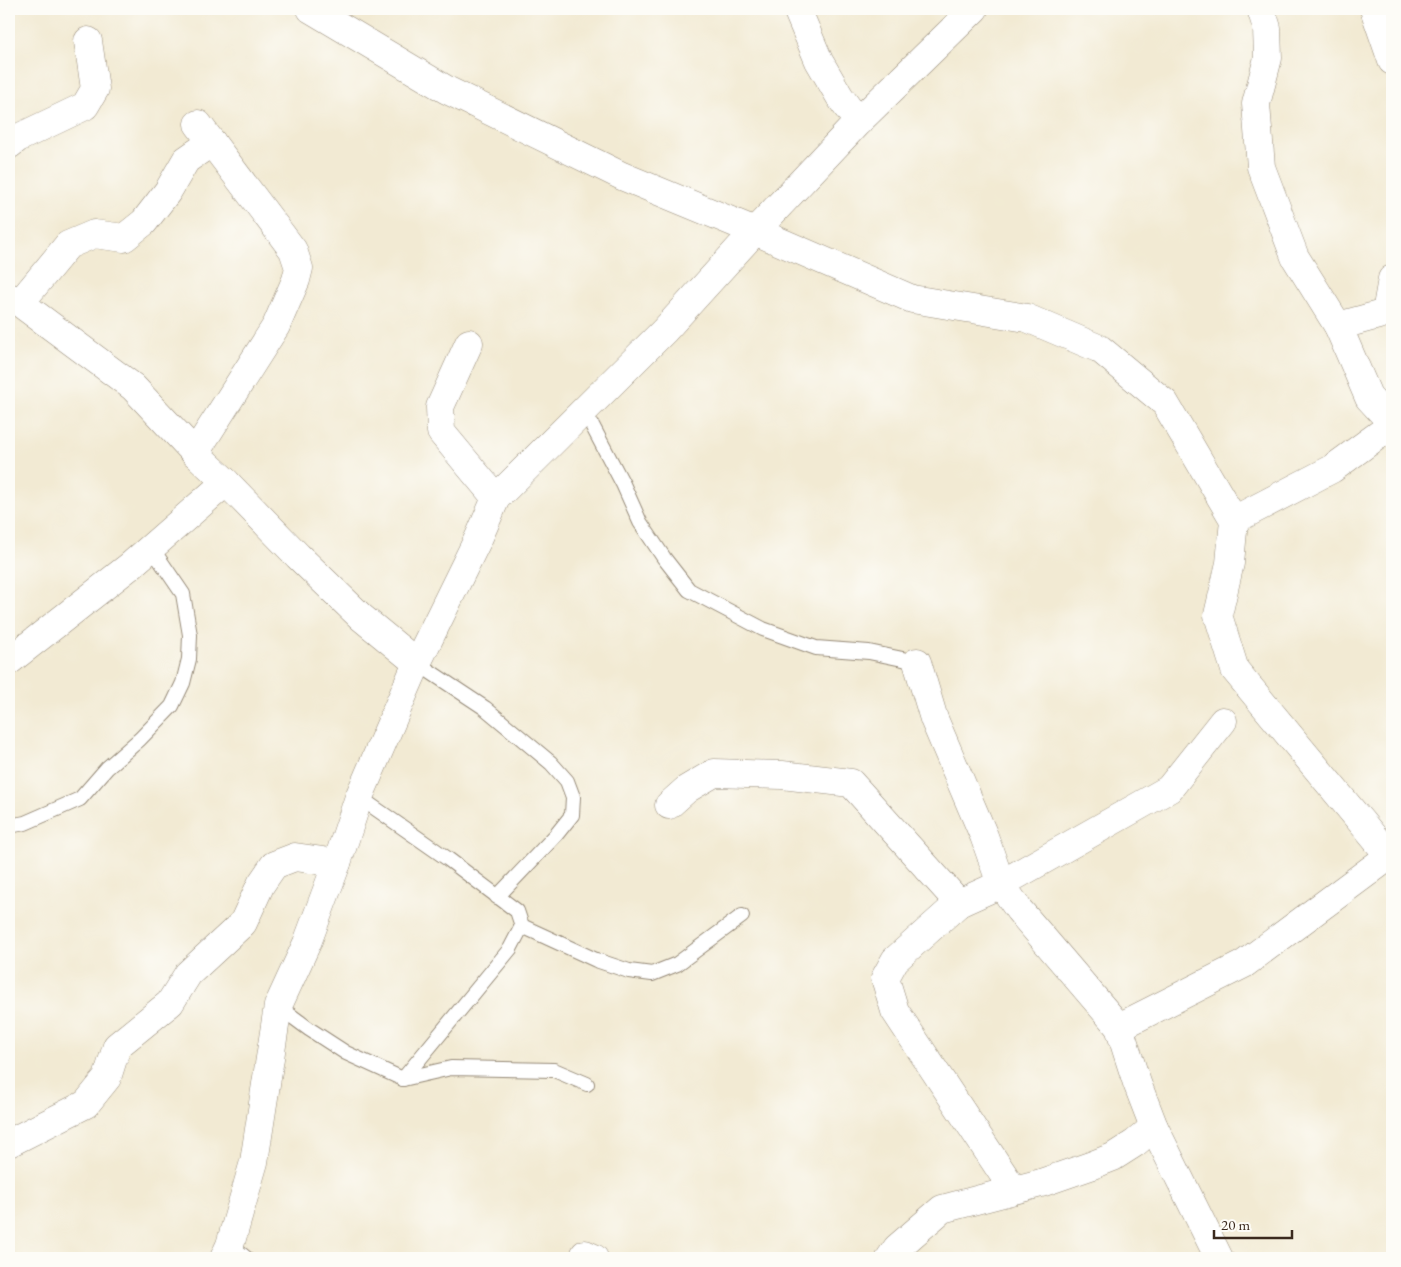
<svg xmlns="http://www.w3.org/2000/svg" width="1401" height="1267" font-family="'EB Garamond',serif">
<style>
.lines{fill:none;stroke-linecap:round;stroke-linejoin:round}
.lane-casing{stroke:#968a78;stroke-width:16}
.street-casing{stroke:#968a78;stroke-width:29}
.secondary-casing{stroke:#968a78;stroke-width:29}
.lane{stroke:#fff;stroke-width:14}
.street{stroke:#fff;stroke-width:28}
.secondary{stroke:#fff;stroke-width:28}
</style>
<rect width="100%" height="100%" fill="#fdfcf7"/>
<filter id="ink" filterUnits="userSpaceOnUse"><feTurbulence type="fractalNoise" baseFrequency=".02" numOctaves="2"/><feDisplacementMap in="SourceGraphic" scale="10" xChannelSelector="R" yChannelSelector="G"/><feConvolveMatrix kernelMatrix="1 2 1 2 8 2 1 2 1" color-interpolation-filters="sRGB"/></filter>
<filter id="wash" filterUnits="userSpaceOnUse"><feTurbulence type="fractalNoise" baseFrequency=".0096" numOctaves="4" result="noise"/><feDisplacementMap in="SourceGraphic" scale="20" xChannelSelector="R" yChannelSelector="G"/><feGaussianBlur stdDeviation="1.12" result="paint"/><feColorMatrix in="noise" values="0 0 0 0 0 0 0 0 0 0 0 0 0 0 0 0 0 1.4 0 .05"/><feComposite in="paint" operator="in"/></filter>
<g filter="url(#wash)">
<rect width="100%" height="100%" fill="#f2ead3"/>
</g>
<g filter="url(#ink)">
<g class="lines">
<!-- lane casing -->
<g class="lane-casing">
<g id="lane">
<polyline points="584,410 623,484 640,522 664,558 689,590 763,629 816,648 869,652 917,662"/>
<polyline points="417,663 485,708 551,763 567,781 573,797 572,815 556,835 497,897"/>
<polyline points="359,797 448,859 517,911 522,926 510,949 403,1079"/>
<polyline points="9,826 25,823 80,799 107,768 140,739 172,706 183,683 189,659 190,635 183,594 151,547"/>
<polyline points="522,926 596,960 629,971 652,974 677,964 742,916"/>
<polyline points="278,1006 309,1029 346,1053 403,1079 451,1068 554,1070 587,1084"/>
<polyline points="230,1245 246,1258"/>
</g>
</g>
<!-- street casing -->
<g class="street-casing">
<g id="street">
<polyline points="311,9 447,90 622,176 755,231 912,299 1027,318 1100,349 1165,403 1234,520 1230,563 1218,615 1235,670 1392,859"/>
<polyline points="797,9 819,61 840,97 858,122"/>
<polyline points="1261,9 1267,28 1268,58 1256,104 1261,167 1295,257 1338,326 1369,398 1392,423"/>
<polyline points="1374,9 1392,61"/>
<polyline points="9,145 18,138 85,106 95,89 88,41"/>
<polyline points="9,297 20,303 133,387 195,453 226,482 298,556 361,617 417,663"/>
<polyline points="20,303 68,245 94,234 124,238 144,222 168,191 186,160 212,142"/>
<polyline points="1338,326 1386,313 1392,279"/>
<polyline points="469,343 440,407 441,432 496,498"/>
<polyline points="195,453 276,326 296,280 299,268 293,250 198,124"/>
<polyline points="1234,520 1332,469 1392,425"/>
<polyline points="9,661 130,566 226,482"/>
<polyline points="917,662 934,719 984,836 1001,884 1019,910 1119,1027 1137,1083 1154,1127 1219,1258"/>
<polyline points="669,805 687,789 714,773 782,775 851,783 959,903 1001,884 1169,789 1223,721"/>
<polyline points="959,903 895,960 885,978 895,1011 1013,1189"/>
<polyline points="1119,1027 1244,964 1392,854"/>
<polyline points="9,1143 86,1104 107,1078 117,1046 170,1003 188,974 243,923 261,884 274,865 295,857 337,863"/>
<polyline points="584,1258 585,1254 594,1258"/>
<polyline points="890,1258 897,1248 942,1209 1041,1183 1090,1166 1113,1157 1135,1143 1154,1127"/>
</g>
</g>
<!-- secondary casing -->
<g class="secondary-casing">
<polyline id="secondary" points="224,1258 230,1245 254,1162 278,1006 307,943 337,863 359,797 417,663 479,537 496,498 664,331 755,231 858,122 974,9"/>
</g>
<!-- lane -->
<use href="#lane" class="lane"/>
<!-- street -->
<use href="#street" class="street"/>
<!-- secondary -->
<use href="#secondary" class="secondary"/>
</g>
</g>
<!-- margin -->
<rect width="1401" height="1267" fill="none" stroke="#fdfcf7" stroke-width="30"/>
<!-- scale -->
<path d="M1214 1230v8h78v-8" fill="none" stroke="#3b2a1e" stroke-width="2.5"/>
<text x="1221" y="1230" font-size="15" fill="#3b2a1e" stroke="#fdfcf7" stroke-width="4" paint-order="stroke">20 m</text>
</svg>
